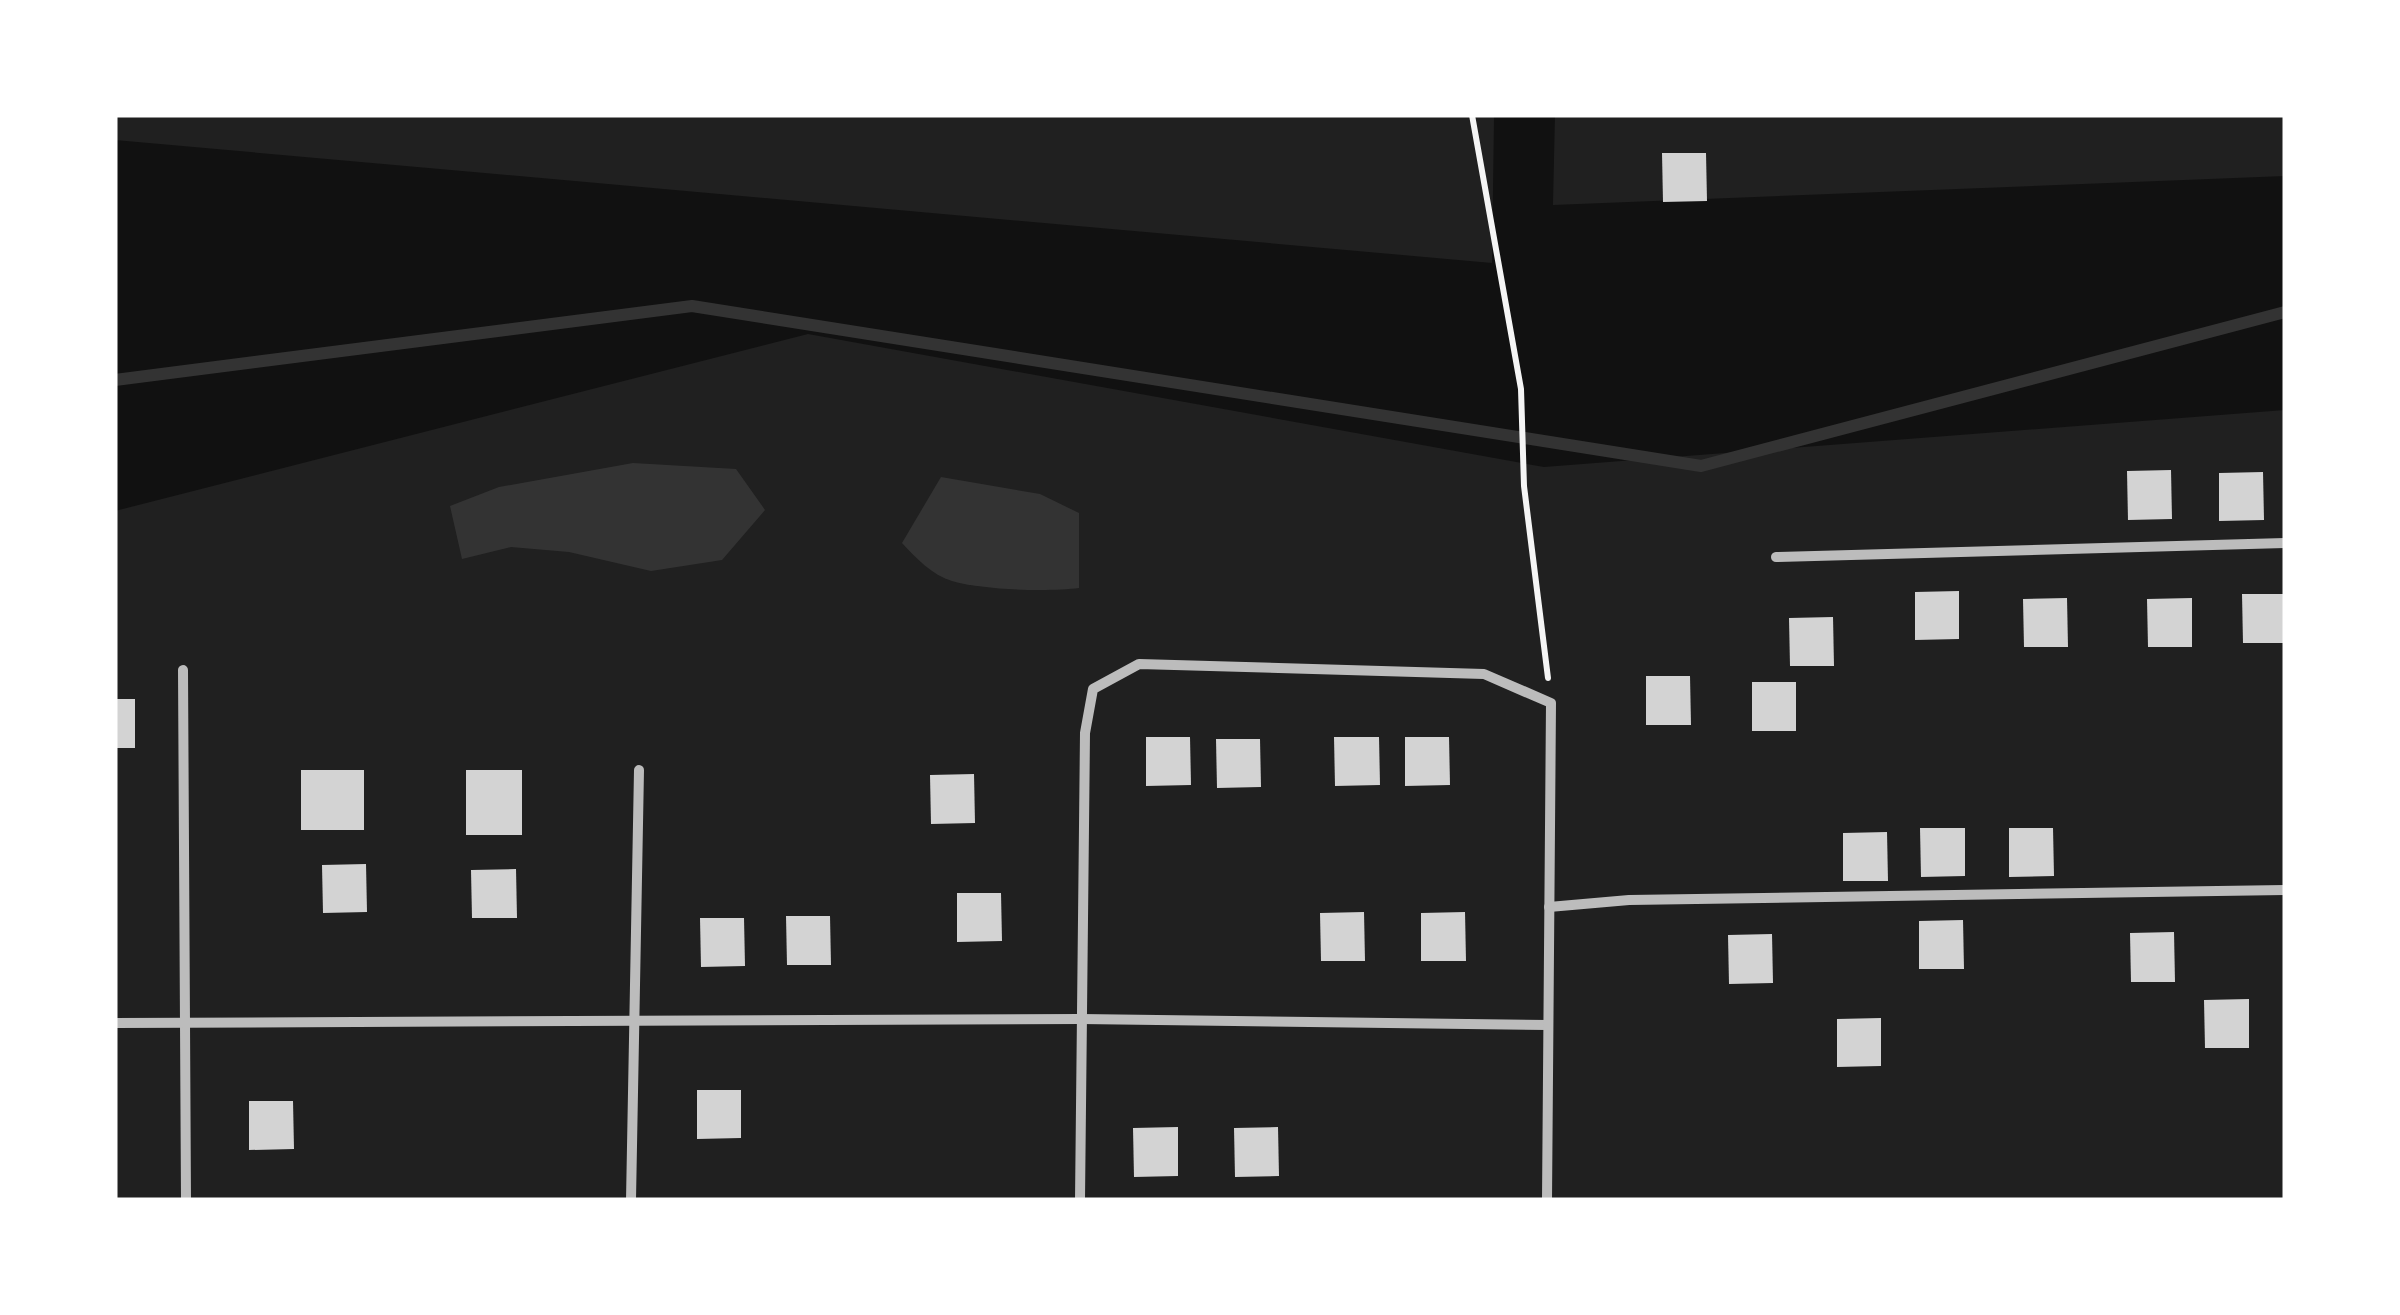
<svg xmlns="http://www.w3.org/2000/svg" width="2400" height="1315" font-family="'PT Sans Narrow',sans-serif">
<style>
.green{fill:#202020}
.water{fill:#333}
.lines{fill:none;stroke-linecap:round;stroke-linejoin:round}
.stream{stroke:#333;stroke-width:12}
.building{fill:#d3d3d3}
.path{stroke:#f5f5f5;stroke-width:6}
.minor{stroke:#bcbcbc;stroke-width:10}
</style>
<rect width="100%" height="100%" fill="#111"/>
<!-- green -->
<g class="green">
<polygon points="115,115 1494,115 1492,263 115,140"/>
<polygon points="1555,115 2285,115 2285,176 1553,205"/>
<polygon points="808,334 1544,467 2285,410 2285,1200 115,1200 115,511"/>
</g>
<!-- water -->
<g class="water">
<polygon points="633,463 736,469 765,510 722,560 651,571 569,552 511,547 462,559 450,506 499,487"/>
<path d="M941 477 1040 494 1079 513V588C1047 592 983 590 952 581 932 575 916 558 902 543Z"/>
</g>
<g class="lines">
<!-- stream -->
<polyline class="stream" points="115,380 692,306 1701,466 2285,312"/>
</g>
<!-- building -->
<g class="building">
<polygon points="1662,153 1706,153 1707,201 1663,202"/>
<polygon points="2171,470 2172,519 2128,520 2127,471"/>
<polygon points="2263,472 2264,520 2219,521 2219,473"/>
<polygon points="1959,591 1959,639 1915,640 1915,592"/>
<polygon points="2242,594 2285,594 2285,643 2243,643"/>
<polygon points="2067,598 2068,647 2024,647 2023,599"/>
<polygon points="2192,598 2192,647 2148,647 2147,599"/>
<polygon points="1833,617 1834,666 1790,666 1789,618"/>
<polygon points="1646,676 1690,676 1691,725 1646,725"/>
<rect x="1752" y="682" width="44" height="49"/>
<rect x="115" y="699" width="20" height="49"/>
<polygon points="1146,737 1190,737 1191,785 1146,786"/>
<polygon points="1334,737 1379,737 1380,785 1335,786"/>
<polygon points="1405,737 1449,737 1450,785 1405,786"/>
<polygon points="1216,739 1260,739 1261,787 1217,788"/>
<rect x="301" y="770" width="63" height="60"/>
<rect x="466" y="770" width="56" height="65"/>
<polygon points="974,774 975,823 931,824 930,775"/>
<polygon points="1920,828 1965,828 1965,876 1921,877"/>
<polygon points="2009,828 2053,828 2054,876 2009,877"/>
<polygon points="1887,832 1888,881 1843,881 1843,833"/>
<polygon points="366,864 367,912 323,913 322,865"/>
<polygon points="516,869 517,918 472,918 471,870"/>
<polygon points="957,893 1001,893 1002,941 957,942"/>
<polygon points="1364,912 1365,961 1321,961 1320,913"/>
<polygon points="1465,912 1466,961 1421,961 1421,913"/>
<polygon points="786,916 830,916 831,965 787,965"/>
<polygon points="700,918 744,918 745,966 701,967"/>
<polygon points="1963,920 1964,969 1919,969 1919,921"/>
<polygon points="2174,932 2175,982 2131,982 2130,933"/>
<polygon points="1772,934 1773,983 1729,984 1728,935"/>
<polygon points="2249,999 2249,1048 2205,1048 2204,1000"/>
<polygon points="1881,1018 1881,1066 1837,1067 1837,1019"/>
<polygon points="697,1090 741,1090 741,1138 697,1139"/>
<polygon points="249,1101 293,1101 294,1149 249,1150"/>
<polygon points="1178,1127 1178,1176 1134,1177 1133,1128"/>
<polygon points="1278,1127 1279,1176 1235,1177 1234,1128"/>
</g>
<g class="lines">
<!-- path -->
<polyline class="path" points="1472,115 1521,389 1524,486 1548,678"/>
<!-- minor -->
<g class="minor">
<polyline points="1776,557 2285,543"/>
<polyline points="183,670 186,1200"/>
<polyline points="1549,907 1629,900 2285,890"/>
<polyline points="115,1023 1081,1019 1548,1025"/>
<polyline points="631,1200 639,770"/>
<polyline points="1080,1200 1085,733 1093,689 1139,664 1484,674 1551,703 1547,1200"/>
</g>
</g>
<!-- border -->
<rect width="2400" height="1315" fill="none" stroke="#ffffff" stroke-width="235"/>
</svg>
